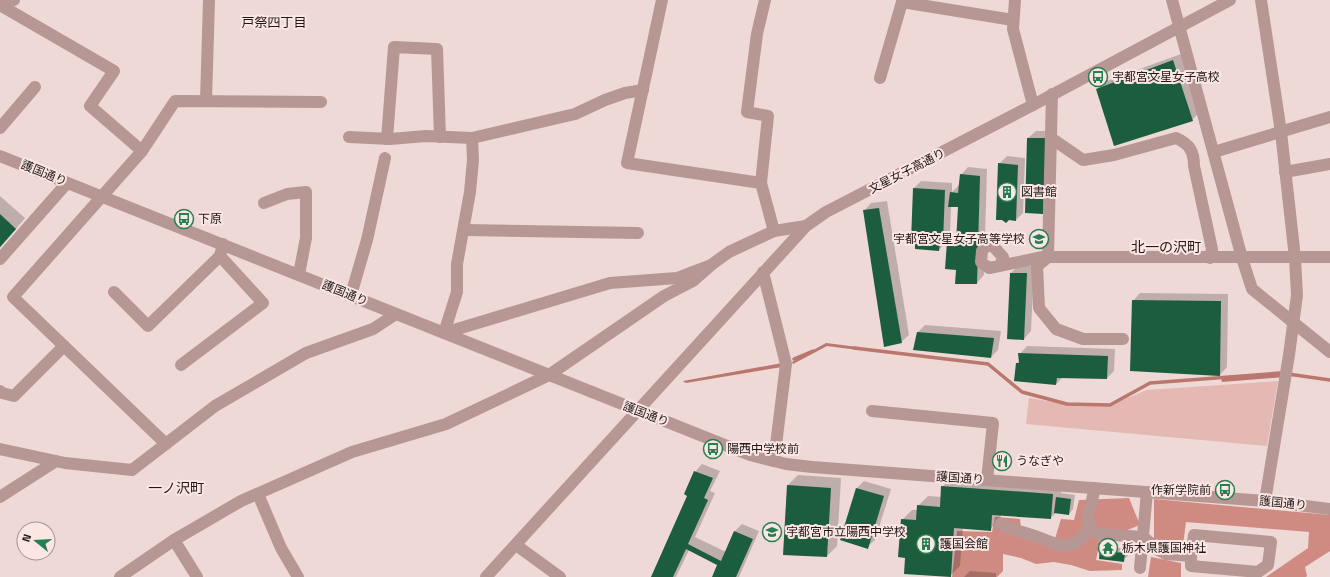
<svg xmlns="http://www.w3.org/2000/svg" width="1330" height="577" font-family="'Titillium Web','Noto Sans JP',sans-serif">
<style>
.green{fill:#e4b9b3}
.forest{fill:#cf8b81}
.water{fill:#b9776e}
.shadow{fill:#0003}
.lines{fill:none;stroke-linecap:round;stroke-linejoin:round}
.stream{stroke:#b9776e;stroke-width:3.5}
.building{fill:#1c5d3d}
.minor{stroke:#b79793;stroke-width:12}
.labels{text-anchor:middle;stroke-width:4;stroke-linejoin:round;paint-order:stroke}
.poi-label{font-size:12px;fill:#201918;stroke:#fbe6e3;text-anchor:start}
.street-label{font-size:12px;fill:#201918;stroke:#fbe6e3}
.neighbourhood-label{font-size:13px;fill:#201918;stroke:#fbe6e3}
.quarter-label{font-size:14px;fill:#201918;stroke:#fbe6e3}
</style>
<rect width="100%" height="100%" fill="#eed9d6"/>
<!-- green -->
<polygon class="green" points="1278,381 1267,446 1026,424 1029,398 1067,404 1110,405 1147,390"/>
<!-- forest -->
<g class="forest">
<polygon points="1129,498 1140,525 1100,541 1096,560 1122,564 1122,570 1090,571 1071,565 1054,562 1036,564 1021,558 1003,554 1003,571 997,577 952,577 957,531 992,532 995,517 1020,519 1021,527 1054,542 1061,519 1074,520 1079,500"/>
<polygon points="1154,499 1330,515 1330,551 1305,567 1307,576 1306,577 1266,577 1308,548 1309,532 1186,522 1183,545 1154,539"/>
<polygon points="1151,557 1181,563 1181,577 1148,577"/>
</g>
<!-- water -->
<g class="water">
<polygon points="826,343 858,347 858,350 827,346 793,364 792,362"/>
<polygon points="782,363 782,367 686,383 683,381"/>
<polygon points="1285,374 1285,377 1222,382 1221,378"/>
</g>
<!-- shadow -->
<g class="shadow">
<polygon points="1181,54 1200,112 1192,120 1097,89 1104,82"/>
<polygon points="1036,131 1053,131 1050,205 1042,213 1028,138"/>
<polygon points="1007,156 1025,158 1023,213 1016,220 999,164"/>
<polygon points="968,167 987,169 984,275 977,283 957,269 948,242 958,235 959,206 951,206 950,234 947,237 946,242 939,250 914,188 921,181 952,183 952,192 959,185 961,175"/>
<polygon points="0,196 25,218 0,248"/>
<polygon points="887,201 909,335 901,342 864,211 871,203"/>
<polygon points="1018,266 1034,266 1031,331 1024,339 1011,273"/>
<polygon points="1140,293 1228,294 1227,367 1220,375 1133,301"/>
<polygon points="925,325 1001,331 998,350 991,357 918,332"/>
<polygon points="1027,346 1115,349 1114,371 1107,378 1063,377 1056,384 1017,363 1020,361 1020,354"/>
<polygon points="702,464 720,471 710,491 715,493 695,537 726,552 735,531 742,524 759,531 739,577 713,577 718,564 689,550 676,577 652,577 688,496 695,472"/>
<polygon points="798,475 841,478 837,546 827,556 788,485"/>
<polygon points="952,477 1062,484 1061,493 1075,495 1073,509 1069,514 1056,513 1050,518 1001,515 1000,520 990,529 963,528 960,566 950,576 906,557 902,520 912,510 918,510 918,506 928,496 941,497 942,487"/>
<polygon points="864,481 891,489 875,540 867,547 841,539 857,488"/>
<polygon points="1106,543 1118,544 1118,548 1129,549 1128,556 1123,560 1101,548"/>
<polygon points="970,571 996,573 996,577 964,577"/>
</g>
<g class="lines">
<!-- stream -->
<g class="stream">
<polyline points="854,348 988,364 1022,392 1067,404 1110,405 1150,383 1281,373 1330,380"/>
<polyline points="794,359 813,351"/>
</g>
</g>
<!-- building -->
<g class="building">
<polygon points="1173,60 1193,121 1114,146 1096,89"/>
<polygon points="1027,138 1046,138 1043,214 1025,213"/>
<polygon points="998,163 1018,165 1016,221 1009,220 1006,223 1002,220 996,220"/>
<polygon points="960,174 980,176 977,284 955,284 956,270 945,269 947,242 956,242 958,207 948,207 950,192 958,193"/>
<polygon points="913,188 945,190 943,242 940,242 939,251 915,249 915,242 911,241"/>
<polygon points="879,208 902,343 884,347 863,210"/>
<polygon points="0,214 16,229 0,247"/>
<polygon points="1010,273 1027,273 1024,340 1007,339"/>
<polygon points="1132,300 1221,301 1220,376 1130,371"/>
<polygon points="917,332 994,338 991,358 913,350"/>
<polygon points="1018,353 1108,356 1107,379 1057,378 1056,385 1014,381 1016,363 1019,363"/>
<polygon points="694,471 713,478 704,498 708,500 688,544 721,561 734,531 753,539 736,577 712,577 717,565 686,549 673,577 651,577 687,496 684,494"/>
<polygon points="787,485 831,488 827,557 783,555"/>
<polygon points="941,486 1053,494 1051,519 992,515 991,531 954,528 951,577 904,574 905,558 898,557 901,519 916,520 917,505 940,507"/>
<polygon points="856,488 884,496 868,549 840,540"/>
<polygon points="1056,497 1071,499 1069,515 1054,513"/>
<polygon points="1100,547 1114,549 1114,552 1125,553 1124,562 1099,559"/>
</g>
<g class="lines">
<!-- minor -->
<g class="minor">
<polyline points="662,0 627,163 761,183 774,231"/>
<polyline points="1015,0 1013,29 1033,105"/>
<polyline points="1172,0 1242,258 1252,289 1330,352"/>
<polyline points="1261,0 1281,132 1295,258 1297,295 1289,355 1265,501"/>
<polyline points="0,4 14,0"/>
<polyline points="0,5 114,71 90,106 142,151"/>
<polyline points="880,78 902,2 1013,20"/>
<polyline points="1052,94 1048,257 1037,266 1039,308 1056,329 1083,339 1123,339"/>
<polyline points="206,101 209,0"/>
<polyline points="0,128 35,87"/>
<polyline points="349,137 390,139 426,136 472,138 575,114 605,100 625,93 643,90"/>
<path d="M1051 138 1083 160 1114 155 1176 138C1190 144 1194 152 1194 166L1212 249 1210 258"/>
<polyline points="387,139 394,47 437,49 440,137"/>
<polyline points="1214,152 1330,117"/>
<polyline points="0,156 750,455 786,464 812,467 1265,501 1330,509"/>
<polyline points="1285,172 1330,164"/>
<polyline points="761,183 768,116 747,112 757,34 765,0"/>
<polyline points="264,203 287,194 306,192 306,238 299,274"/>
<polyline points="465,230 638,233"/>
<polyline points="0,259 67,183"/>
<polyline points="1000,266 1003,257 993,246 986,246 982,251 981,262 989,268 1043,257 1330,257"/>
<polyline points="763,272 786,364 774,461"/>
<polyline points="114,292 148,326 220,256"/>
<polyline points="351,295 367,240 385,158"/>
<polyline points="444,333 610,283 677,278 711,265 729,252 774,231 806,226"/>
<polyline points="444,333 457,292 457,264 470,192 473,160 472,138"/>
<polyline points="181,365 263,303 220,256 223,244"/>
<polyline points="0,391 2,393 14,396 64,346"/>
<polyline points="872,411 993,423 987,480"/>
<polyline points="166,444 13,297 142,151 175,101 321,102"/>
<polyline points="0,449 65,463 132,470 215,406 306,353 373,329 396,314"/>
<polyline points="1095,488 1088,516 1089,529 1099,534 1143,537 1160,551 1166,554 1191,556 1194,535 1271,542 1268,565 1258,572 1191,566 1191,556"/>
<polyline points="258,494 281,548 298,577"/>
<polyline points="0,497 56,461"/>
<path d="M1000 524C1011 530 1021 531 1032 535 1057 543 1069 557 1089 529"/>
<polyline points="174,540 197,577"/>
<polyline points="516,545 560,577"/>
<polyline points="1140,568 1147,492"/>
<polyline points="120,577 174,540 241,501 352,452 446,424 549,375 664,296 693,281 711,265"/>
<polyline points="486,577 806,226 826,212 1033,105 1230,0"/>
</g>
</g>
<!-- icons -->
<defs>
<g id="bus-ring" transform="scale(1)"><circle r="9.5" fill="#fbe6e3" stroke="#267e53" stroke-width="1.5"/><path d="M-5-6H5V4H4V6H2V4H-2V6H-4V4H-5ZM-3.5-4V0h7V-4ZM-3.5 1.2v1.5H-2V1.2ZM2 1.2v1.5H3.5V1.2Z" fill="#267e53"/></g>
<g id="building-ring" transform="scale(1)"><circle r="9.5" fill="#fbe6e3" stroke="#267e53" stroke-width="1.5"/><path d="M-4-6H4V6H1V3H-1V6H-4ZM-2.5-4.3h1.7v1.8h-1.7ZM.8-4.3h1.7v1.8H.8ZM-2.5-1h1.7V.8h-1.7ZM.8-1h1.7V.8H.8Z" fill="#267e53"/></g>
<g id="school-ring" transform="scale(1)"><circle r="9.5" fill="#fbe6e3" stroke="#267e53" stroke-width="1.5"/><path d="M0-5L7-2L0 1L-7-2ZM-4 1L0 2.5L4 1V4Q0 6-4 4Z" fill="#267e53"/></g>
<g id="restaurant-ring" transform="scale(1)"><circle r="9.5" fill="#fbe6e3" stroke="#267e53" stroke-width="1.5"/><path d="M-5-6h1v4h1v-4h1v4h1v-4h1v5L-1.5 .5V6h-2V.5L-5-1ZM5-6V6H3V1.5H1.5Q1.5-4 5-6Z" fill="#267e53"/></g>
<g id="temple-ring" transform="scale(1)"><circle r="9.5" fill="#fbe6e3" stroke="#267e53" stroke-width="1.5"/><path d="M0-6L5-2H3V0L6.5 2.5H4V6H1.5V3h-3V6H-4V2.5H-6.5L-3 0V-2H-5Z" fill="#267e53"/></g>
</defs>
<g fill-rule="evenodd">
<use href="#bus-ring" x="1098" y="77"/>
<use href="#building-ring" x="1007" y="192"/>
<use href="#bus-ring" x="184" y="219"/>
<use href="#school-ring" x="1039" y="239"/>
<use href="#bus-ring" x="713" y="449"/>
<use href="#restaurant-ring" x="1002" y="461"/>
<use href="#bus-ring" x="1225" y="490"/>
<use href="#school-ring" x="772" y="532"/>
<use href="#building-ring" x="926" y="544"/>
<use href="#temple-ring" x="1108" y="548"/>
</g>
<g class="labels">
<!-- poi labels -->
<g class="poi-label">
<text x="1112" y="81">宇都宮文星女子高校</text>
<text x="1021" y="196">図書館</text>
<text x="198" y="223">下原</text>
<text x="1025" y="243" text-anchor="end">宇都宮文星女子高等学校</text>
<text x="727" y="453">陽西中学校前</text>
<text x="1016" y="465">うなぎや</text>
<text x="1211" y="494" text-anchor="end">作新学院前</text>
<text x="786" y="536">宇都宮市立陽西中学校</text>
<text x="940" y="548">護国会館</text>
<text x="1122" y="552">栃木県護国神社</text>
</g>
<!-- street labels -->
<g class="street-label">
<text transform="translate(907 171) rotate(-27)" y="4">文星女子高通り</text>
<text transform="translate(44 173) rotate(22)" y="4">護国通り</text>
<text transform="translate(345 293) rotate(22)" y="4">護国通り</text>
<text transform="translate(646 414) rotate(21)" y="4">護国通り</text>
<text transform="translate(960 478) rotate(4)" y="4">護国通り</text>
<text transform="translate(1283 503) rotate(6)" y="4">護国通り</text>
</g>
<!-- neighbourhood labels -->
<g class="neighbourhood-label">
<text x="274" y="27">戸祭四丁目</text>
</g>
<!-- quarter labels -->
<g class="quarter-label">
<text x="1166" y="252">北一の沢町</text>
<text x="176" y="493">一ノ沢町</text>
</g>
</g>
<!-- north arrow -->
<g transform="translate(36 541) rotate(288)"><circle r="19" fill="#fbe6e3" stroke="#a39492"/>
<path d="M0-3L7 15L0 10L-7 15Z" fill="#267e53"/>
<text y="-6" font-size="11" font-weight="bold" text-anchor="middle" fill="#201918">N</text>
</g>
</svg>
